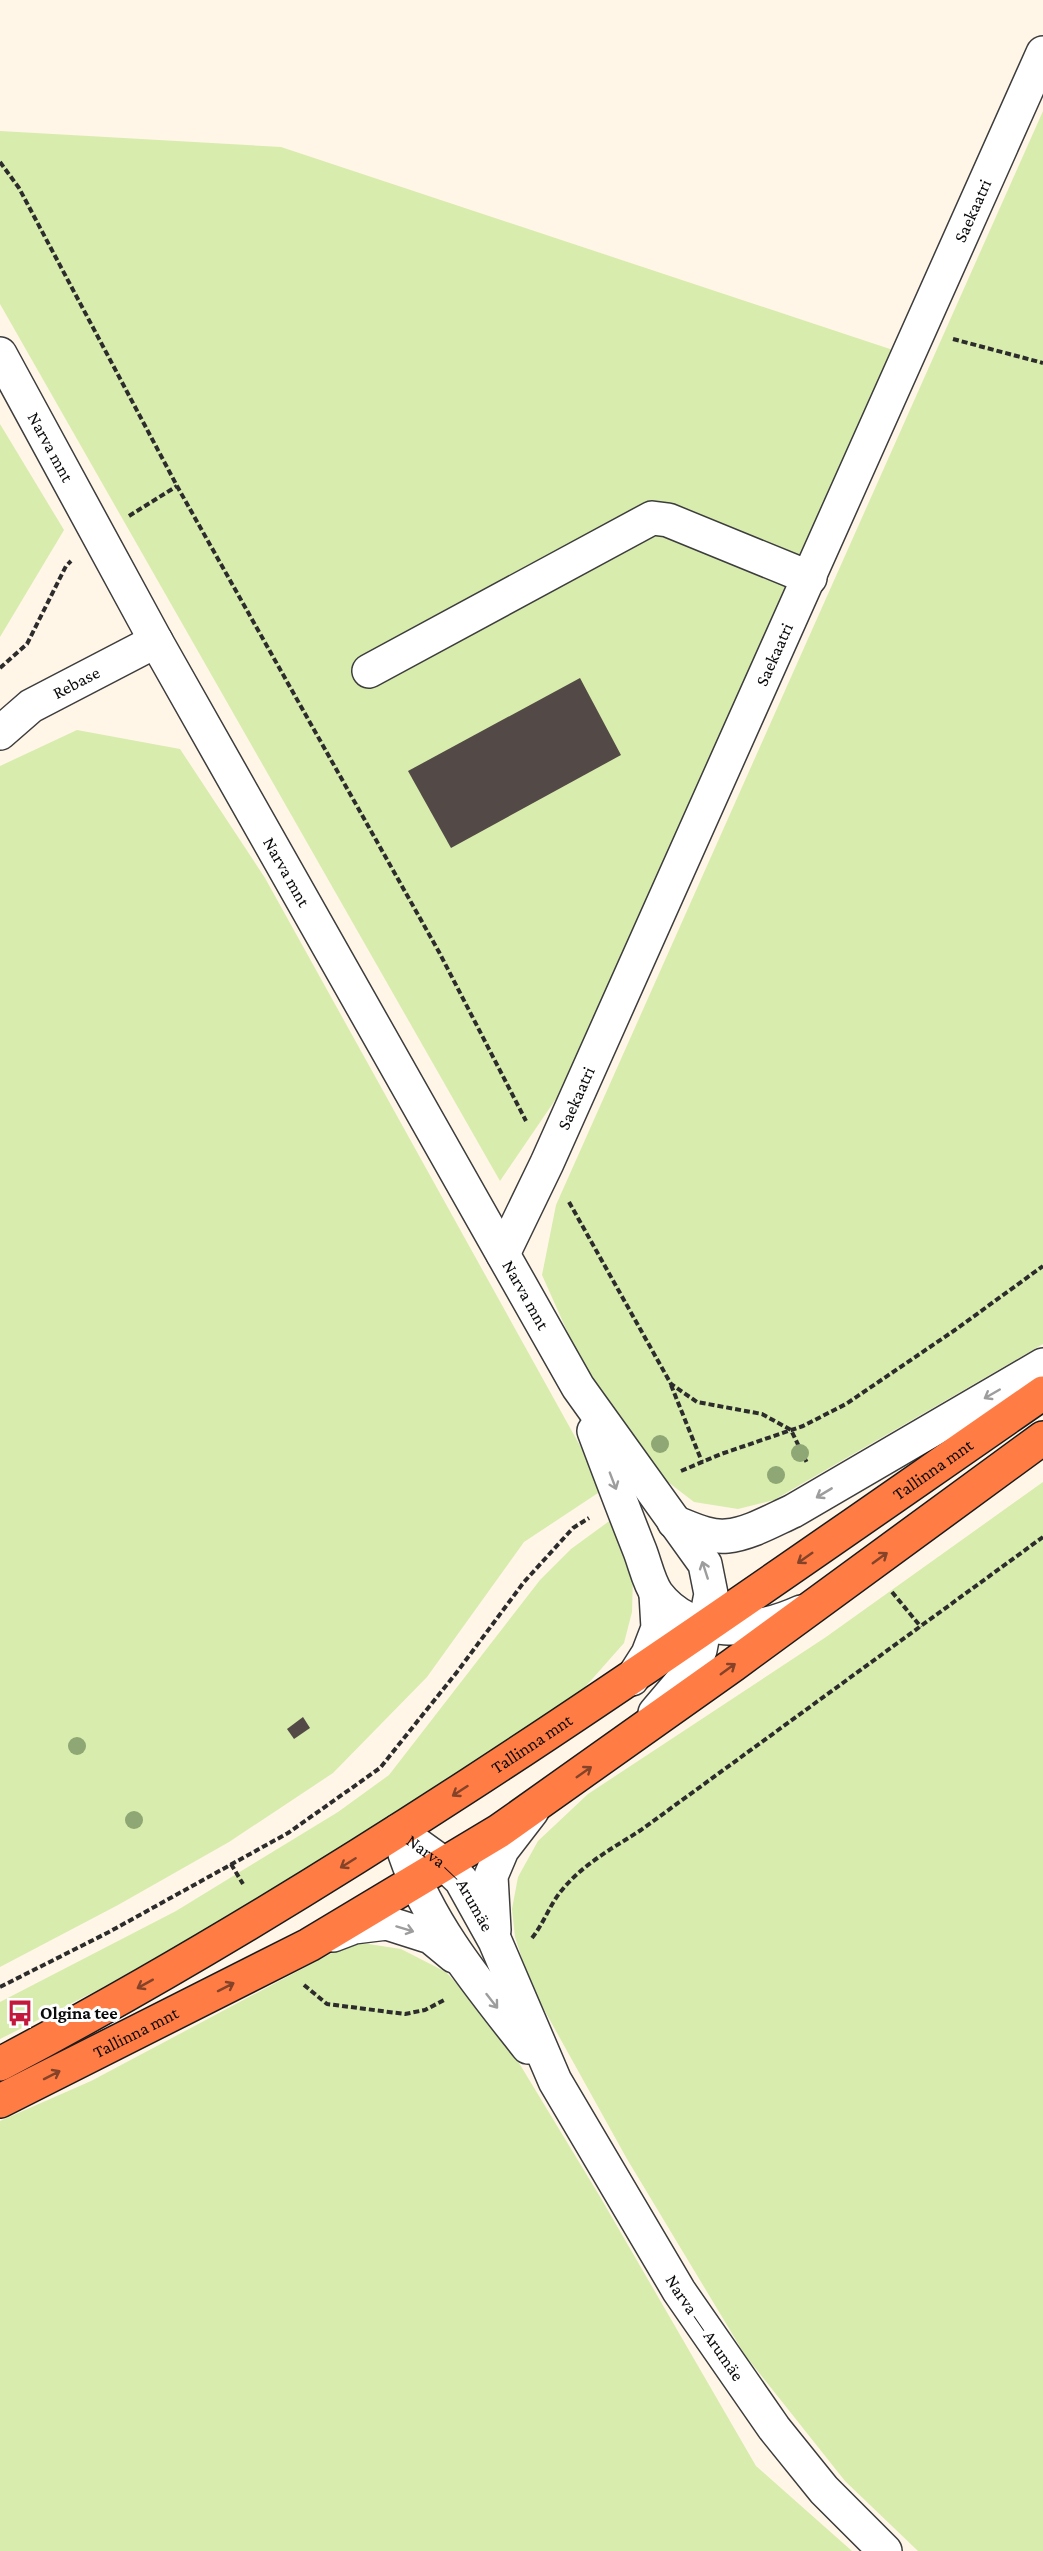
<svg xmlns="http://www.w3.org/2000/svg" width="1043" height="2551" font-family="'Crimson Pro',serif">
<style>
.green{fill:#d8ecae}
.building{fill:#534946}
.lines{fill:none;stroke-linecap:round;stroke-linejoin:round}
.minor-casing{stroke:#3d3d3d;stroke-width:36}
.highway-casing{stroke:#1b1b1b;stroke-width:36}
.path{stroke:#2c2c2c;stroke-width:4;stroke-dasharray:6 3;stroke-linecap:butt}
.minor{stroke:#fff;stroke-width:33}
.highway{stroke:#ff7c45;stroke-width:33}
.tree{fill:#8fa675}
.oneway{stroke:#9d9d9d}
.oneway2{stroke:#844328}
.labels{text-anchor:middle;stroke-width:6;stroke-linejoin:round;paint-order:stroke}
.street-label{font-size:18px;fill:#0a0a0a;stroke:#fff}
.poi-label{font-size:18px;font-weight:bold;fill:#0a0a0a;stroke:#fff;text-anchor:start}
</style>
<rect width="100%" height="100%" fill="#fff6e7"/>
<!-- green -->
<g class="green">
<polygon points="1043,111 1043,1344 774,1500 738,1509 694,1502 642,1462 575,1349 542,1275 556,1205"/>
<polygon points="0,131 281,147 896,351 564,1087 500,1181 0,304"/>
<polygon points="0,424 64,530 0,637"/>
<polygon points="77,730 180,749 265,878 604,1489 524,1542 427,1677 333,1773 229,1842 118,1905 0,1967 0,766"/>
<polygon points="1043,1482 1043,2551 918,2551 845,2481 745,2355 627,2159 531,1986 515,1937 512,1909 518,1877 538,1841 588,1794 826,1637"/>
<polygon points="623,1511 633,1575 632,1612 624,1643 571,1703 383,1823 230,1916 96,1991 0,2039 0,2002 176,1911 338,1812 389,1775 540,1580 571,1549"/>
<polygon points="362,1943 401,1949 446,1972 474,2003 519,2063 599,2195 756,2466 852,2551 0,2551 0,2121 91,2081 332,1953"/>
</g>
<!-- building -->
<g class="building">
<polygon points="580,678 621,755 451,848 408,771"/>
<polygon points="303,1717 310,1728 294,1739 287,1729"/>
</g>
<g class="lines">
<!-- minor casing -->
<g class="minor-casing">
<g id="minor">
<path id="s1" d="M0 354 156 641 578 1387 705 1564 711 1594 700 1650 688 1674 655 1713"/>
<polyline points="369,671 652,518 668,520 810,578"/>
<path id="s2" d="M0 733 31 706 156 641"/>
<path id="s3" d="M503 1254 547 1163 1043 53"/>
<path d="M594 1431C609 1471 624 1511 640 1551 645 1564 649 1583 657 1594 691 1639 755 1633 801 1612"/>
<path d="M674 1522C690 1528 709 1538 727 1536 749 1534 773 1520 793 1511L1043 1365"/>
<polyline points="632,1679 648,1654 658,1628 656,1594"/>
<path id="s4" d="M398 1831 444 1864 461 1880 495 1941 555 2081 679 2291 774 2428 824 2490 885 2551"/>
<path d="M405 1854C430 1927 481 1987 528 2047"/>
<polyline points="494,1930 491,1876 502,1850 532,1811"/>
<polyline points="333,1935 354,1927 387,1923 431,1937 454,1956"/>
</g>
</g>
<!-- highway casing -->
<g class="highway-casing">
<g id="highway">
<path id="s5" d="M0 2064C367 1870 702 1629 1043 1393"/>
<path id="s6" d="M0 2101 309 1945 499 1831 733 1665 1043 1438"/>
</g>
</g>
<!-- path -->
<g class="path">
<polyline points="0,162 19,188 177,486 439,952 526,1121"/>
<polyline points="953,339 1043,363"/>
<polyline points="129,516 177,486"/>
<polyline points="0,668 27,644 66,566 71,561"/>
<polyline points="569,1202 671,1384 697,1402 762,1414 791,1430 807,1463"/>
<polyline points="671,1385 702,1462"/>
<polyline points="681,1471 721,1454 803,1426 846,1404 955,1330 1043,1266"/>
<polyline points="892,1592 921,1627"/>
<polyline points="231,1864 243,1884"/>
<path d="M532 1938C544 1923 550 1904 562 1890 583 1864 613 1848 641 1830L1043 1537"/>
<polyline points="304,1985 327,2004 405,2014 425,2010 446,1999"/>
<polyline points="0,1987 109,1932 288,1833 380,1768 457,1672 524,1582 573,1528 589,1518"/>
</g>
<!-- minor -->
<use href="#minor" class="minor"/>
<!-- highway -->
<use href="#highway" class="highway"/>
</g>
<!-- trees -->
<g class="tree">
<circle cx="660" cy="1444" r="9"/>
<circle cx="800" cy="1453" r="9"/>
<circle cx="776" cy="1475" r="9"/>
<circle cx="77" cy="1746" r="9"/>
<circle cx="134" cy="1820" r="9"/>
</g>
<!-- one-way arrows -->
<defs><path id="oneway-shaft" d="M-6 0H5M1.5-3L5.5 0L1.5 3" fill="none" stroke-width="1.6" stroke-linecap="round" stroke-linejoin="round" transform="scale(1.5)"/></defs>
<g class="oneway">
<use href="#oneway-shaft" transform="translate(992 1394) rotate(150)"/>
<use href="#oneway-shaft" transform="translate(613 1481) rotate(69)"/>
<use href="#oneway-shaft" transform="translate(824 1493) rotate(149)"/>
<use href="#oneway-shaft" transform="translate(705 1570) rotate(-108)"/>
<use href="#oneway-shaft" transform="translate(405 1929) rotate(17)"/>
<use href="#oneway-shaft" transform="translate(492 2001) rotate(52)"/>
</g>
<g class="oneway2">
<use href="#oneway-shaft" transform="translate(805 1558) rotate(145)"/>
<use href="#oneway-shaft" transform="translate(880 1558) rotate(-36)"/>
<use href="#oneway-shaft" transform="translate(728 1669) rotate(-36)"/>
<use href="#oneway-shaft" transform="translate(584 1772) rotate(-35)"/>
<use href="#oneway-shaft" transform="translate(460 1791) rotate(147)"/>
<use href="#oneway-shaft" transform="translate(348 1863) rotate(148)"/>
<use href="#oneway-shaft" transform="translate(145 1984) rotate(151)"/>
<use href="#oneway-shaft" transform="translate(226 1987) rotate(-27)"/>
<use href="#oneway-shaft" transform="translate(52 2075) rotate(-27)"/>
</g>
<!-- icons -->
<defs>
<g id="bus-bare" transform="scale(2.07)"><path d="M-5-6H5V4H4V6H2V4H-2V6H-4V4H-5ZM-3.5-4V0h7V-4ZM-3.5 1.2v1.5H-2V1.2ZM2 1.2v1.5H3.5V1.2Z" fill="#c3193c" stroke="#fff" stroke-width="2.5" paint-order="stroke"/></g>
</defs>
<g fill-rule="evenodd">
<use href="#bus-bare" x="20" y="2013"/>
</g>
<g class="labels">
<!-- street labels -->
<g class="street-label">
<text dy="6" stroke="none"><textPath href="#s3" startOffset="1144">Saekaatri</textPath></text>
<text dy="6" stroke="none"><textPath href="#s1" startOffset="106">Narva mnt</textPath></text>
<text dy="6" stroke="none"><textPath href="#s3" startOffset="658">Saekaatri</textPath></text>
<text dy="6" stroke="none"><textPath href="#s2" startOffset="92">Rebase</textPath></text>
<text dy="6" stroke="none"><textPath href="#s1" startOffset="592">Narva mnt</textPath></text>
<text dy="6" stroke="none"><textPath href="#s3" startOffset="172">Saekaatri</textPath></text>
<text dy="6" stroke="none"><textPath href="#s1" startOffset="1078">Narva mnt</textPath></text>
<text dy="6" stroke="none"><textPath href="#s5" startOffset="1107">Tallinna mnt</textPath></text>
<text dy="6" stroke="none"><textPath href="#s5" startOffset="621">Tallinna mnt</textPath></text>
<text dy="6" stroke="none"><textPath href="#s4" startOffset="75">Narva — Arumäe</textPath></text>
<text dy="6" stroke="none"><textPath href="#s6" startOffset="152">Tallinna mnt</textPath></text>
<text dy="6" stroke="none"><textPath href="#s4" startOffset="591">Narva — Arumäe</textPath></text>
</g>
<!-- poi labels -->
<g class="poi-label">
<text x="40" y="2019">Olgina tee</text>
</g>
</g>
</svg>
